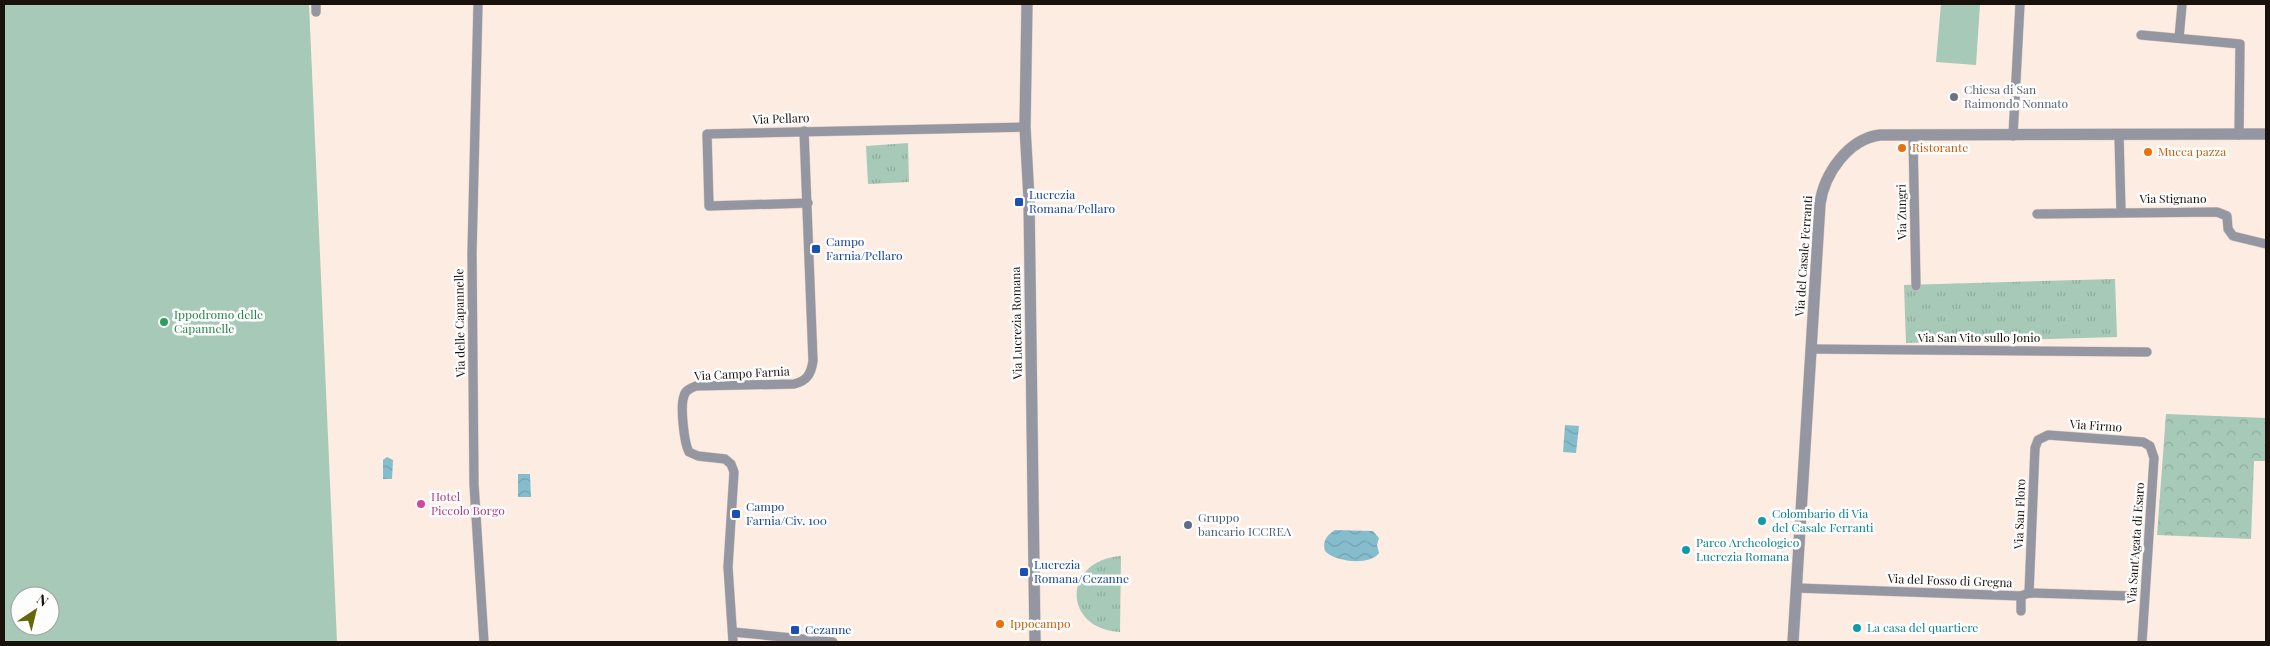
<svg xmlns="http://www.w3.org/2000/svg" width="2270" height="646" font-family="'Playfair Display',serif">
<style>
.grass{fill:url(#grass-tufts)}
.park{fill:url(#park-crowns)}
.pitch{fill:#a7c9b7;fill-rule:evenodd}
.water{fill:url(#water-waves)}
.lines{fill:none;stroke-linecap:round;stroke-linejoin:round}
.minor-casing{stroke:#d8c9c0;stroke-width:10}
.tertiary-casing{stroke:#d8c9c0;stroke-width:12}
.minor{stroke:#9496a1;stroke-width:9}
.tertiary{stroke:#9496a1;stroke-width:11}
.worship-dot{fill:#6b7280;stroke:#fdfdfd;stroke-width:2}
.food-dot{fill:#e8710a;stroke:#fdfdfd;stroke-width:2}
.transit-dot{fill:#1a4fb4;stroke:#fdfdfd;stroke-width:2}
.leisure-dot{fill:#2e9e5b;stroke:#fdfdfd;stroke-width:2}
.hotel-dot{fill:#d1479c;stroke:#fdfdfd;stroke-width:2}
.culture-dot{fill:#0f9aa8;stroke:#fdfdfd;stroke-width:2}
.service-dot{fill:#5c6f8a;stroke:#fdfdfd;stroke-width:2}
.labels{text-anchor:middle;stroke-width:5;stroke-linejoin:round;paint-order:stroke}
.worship-label{font-size:12px;fill:#5b616d;stroke:#fdfdfd;text-anchor:start}
.street-label{font-size:12px;fill:#19110b;stroke:#fdfdfd}
.food-label{font-size:12px;fill:#c56008;stroke:#fdfdfd;text-anchor:start}
.transit-label{font-size:12px;fill:#164399;stroke:#fdfdfd;text-anchor:start}
.leisure-label{font-size:12px;fill:#27864d;stroke:#fdfdfd;text-anchor:start}
.hotel-label{font-size:12px;fill:#b23c85;stroke:#fdfdfd;text-anchor:start}
.culture-label{font-size:12px;fill:#0d838f;stroke:#fdfdfd;text-anchor:start}
.service-label{font-size:12px;fill:#4e5e75;stroke:#fdfdfd;text-anchor:start}
</style>
<defs>
<pattern id="grass-tufts" width="24" height="20" patternUnits="userSpaceOnUse" patternTransform="scale(1.25)"><rect width="24" height="20" fill="#a7c9b7"/><path d="M3 7l-1-3M5 7V3M7 7l1-3M15 17l-1-3M17 17v-4M19 17l1-3" fill="none" stroke="#8fac9c"/></pattern>
<pattern id="park-crowns" width="20" height="18" patternUnits="userSpaceOnUse" patternTransform="scale(1.25)"><rect width="20" height="18" fill="#a7c9b7"/><path d="M2 6a3 3 0 1 1 6 0M12 15a3 3 0 1 1 6 0" fill="none" stroke="#8fac9c"/></pattern>
<pattern id="water-waves" width="16" height="10" patternUnits="userSpaceOnUse" patternTransform="scale(1.25)"><rect width="16" height="10" fill="#86bdcd"/><path d="M0 5q4-4 8 0t8 0" fill="none" stroke="#73a1af"/></pattern>
</defs>
<rect width="100%" height="100%" fill="#fcece2"/>
<!-- grass -->
<g class="grass">
<polygon points="908,143 909,182 868,184 866,146"/>
<polygon points="2115,279 2117,337 1906,343 1904,285"/>
<path d="M1121 556 1120 632C1062 629 1062 560 1121 556Z"/>
</g>
<!-- park -->
<polygon class="park" points="2166,414 2266,418 2266,461 2254,461 2251,539 2157,535"/>
<!-- pitch -->
<g class="pitch">
<path d="M4 4H309L337 642H4ZM20 596H50V626H20Z"/>
<polygon points="1941,4 1980,4 1976,65 1936,62"/>
</g>
<!-- water -->
<g class="water">
<polygon points="1565,425 1579,426 1576,453 1563,452"/>
<polygon points="387,457 393,460 392,479 383,479 383,460"/>
<polygon points="518,474 530,474 531,497 518,497"/>
<path d="M1335 530 1373 531 1379 538 1377 545 1379 553C1370 566 1335 562 1325 551 1322 541 1327 535 1335 530Z"/>
</g>
<g class="lines">
<!-- minor casing -->
<g class="minor-casing">
<g id="minor">
<polyline points="316,4 316,12"/>
<polyline points="478,4 472,253 474,484 484,642"/>
<polyline points="2141,35 2240,44 2239,135"/>
<polyline points="2179,38 2182,5"/>
<polyline points="2119,135 2121,211"/>
<polyline points="2013,136 2020,4"/>
<polyline points="1913,137 1916,286"/>
<polyline points="808,203 709,206 707,134 1025,127"/>
<polyline points="2037,214 2217,212 2227,216 2228,229 2233,236 2266,244"/>
<polyline points="1812,349 2147,352"/>
<polyline points="1797,588 2021,596 2029,593 2132,596"/>
<polyline points="2029,593 2035,448 2038,440 2048,435 2143,442 2150,446 2154,458 2142,642"/>
<polyline points="2021,611 2021,596"/>
<polyline points="733,632 833,642"/>
<path d="M733 642 728 567 734 472 731 464 725 459 698 456 689 452C684 443 680 406 684 396 685 390 691 388 696 386L794 384C807 381 811 374 813 361L804 131"/>
</g>
</g>
<!-- tertiary casing -->
<g class="tertiary-casing">
<g id="tertiary">
<polyline points="1027,4 1025,127 1029,199 1035,642"/>
<path d="M1793 642 1820 204C1824 174 1848 139 1880 135L2266 134"/>
</g>
</g>
<!-- minor -->
<use href="#minor" class="minor"/>
<!-- tertiary -->
<use href="#tertiary" class="tertiary"/>
</g>
<!-- markers -->
<circle class="worship-dot" cx="1954" cy="97" r="5"/>
<g class="food-dot">
<circle cx="1902" cy="148" r="5"/>
<circle cx="2148" cy="152" r="5"/>
<circle cx="1000" cy="624" r="5"/>
</g>
<g class="transit-dot">
<rect x="1014" y="197" width="10" height="10" rx="2.5"/>
<rect x="811" y="244" width="10" height="10" rx="2.5"/>
<rect x="731" y="509" width="10" height="10" rx="2.5"/>
<rect x="1019" y="567" width="10" height="10" rx="2.5"/>
<rect x="790" y="625" width="10" height="10" rx="2.5"/>
</g>
<circle class="leisure-dot" cx="164" cy="322" r="5"/>
<circle class="hotel-dot" cx="421" cy="504" r="5"/>
<g class="culture-dot">
<circle cx="1762" cy="521" r="5"/>
<circle cx="1686" cy="550" r="5"/>
<circle cx="1857" cy="628" r="5"/>
</g>
<circle class="service-dot" cx="1188" cy="525" r="5"/>
<g class="labels">
<!-- worship labels -->
<g class="worship-label">
<text x="1964" y="94">Chiesa di San<tspan x="1964" dy="14">Raimondo Nonnato</tspan></text>
</g>
<!-- street labels -->
<g class="street-label">
<text transform="translate(781 119) rotate(-2)" y="4">Via Pellaro</text>
<text x="2173" y="203">Via Stignano</text>
<text transform="translate(1902 212) rotate(-91)" y="4">Via Zungri</text>
<text transform="translate(1804 256) rotate(-86)" y="4">Via del Casale Ferranti</text>
<text transform="translate(460 323) rotate(-91)" y="4">Via delle Capannelle</text>
<text transform="translate(1017 323) rotate(-91)" y="4">Via Lucrezia Romana</text>
<text x="1979" y="342">Via San Vito sullo Jonio</text>
<text transform="translate(742 374) rotate(-3)" y="4">Via Campo Farnia</text>
<text transform="translate(2096 426) rotate(4)" y="4">Via Firmo</text>
<text transform="translate(2020 514) rotate(-88)" y="4">Via San Floro</text>
<text transform="translate(2136 543) rotate(-86)" y="4">Via Sant'Agata di Esaro</text>
<text transform="translate(1950 581) rotate(2)" y="4">Via del Fosso di Gregna</text>
</g>
<!-- food labels -->
<g class="food-label">
<text x="1912" y="152">Ristorante</text>
<text x="2158" y="156">Mucca pazza</text>
<text x="1010" y="628">Ippocampo</text>
</g>
<!-- transit labels -->
<g class="transit-label">
<text x="1029" y="199">Lucrezia<tspan x="1029" dy="14">Romana/Pellaro</tspan></text>
<text x="826" y="246">Campo<tspan x="826" dy="14">Farnia/Pellaro</tspan></text>
<text x="746" y="511">Campo<tspan x="746" dy="14">Farnia/Civ. 100</tspan></text>
<text x="1034" y="569">Lucrezia<tspan x="1034" dy="14">Romana/Cezanne</tspan></text>
<text x="805" y="634">Cezanne</text>
</g>
<!-- leisure labels -->
<g class="leisure-label">
<text x="174" y="319">Ippodromo delle<tspan x="174" dy="14">Capannelle</tspan></text>
</g>
<!-- hotel labels -->
<g class="hotel-label">
<text x="431" y="501">Hotel<tspan x="431" dy="14">Piccolo Borgo</tspan></text>
</g>
<!-- culture labels -->
<g class="culture-label">
<text x="1772" y="518">Colombario di Via<tspan x="1772" dy="14">del Casale Ferranti</tspan></text>
<text x="1696" y="547">Parco Archeologico<tspan x="1696" dy="14">Lucrezia Romana</tspan></text>
<text x="1867" y="632">La casa del quartiere</text>
</g>
<!-- service labels -->
<g class="service-label">
<text x="1198" y="522">Gruppo<tspan x="1198" dy="14">bancario ICCREA</tspan></text>
</g>
</g>
<!-- border -->
<rect width="2270" height="646" fill="none" stroke="#19110b" stroke-width="10"/>
<!-- north arrow -->
<g transform="translate(35 611) rotate(35)"><circle r="24" fill="#fdfdfd" stroke="#a29f9c"/>
<path d="M0-4L9 19L0 12L-9 19Z" fill="#636809"/>
<text y="-8" font-size="14" font-weight="bold" text-anchor="middle" fill="#19110b">N</text>
</g>
</svg>
